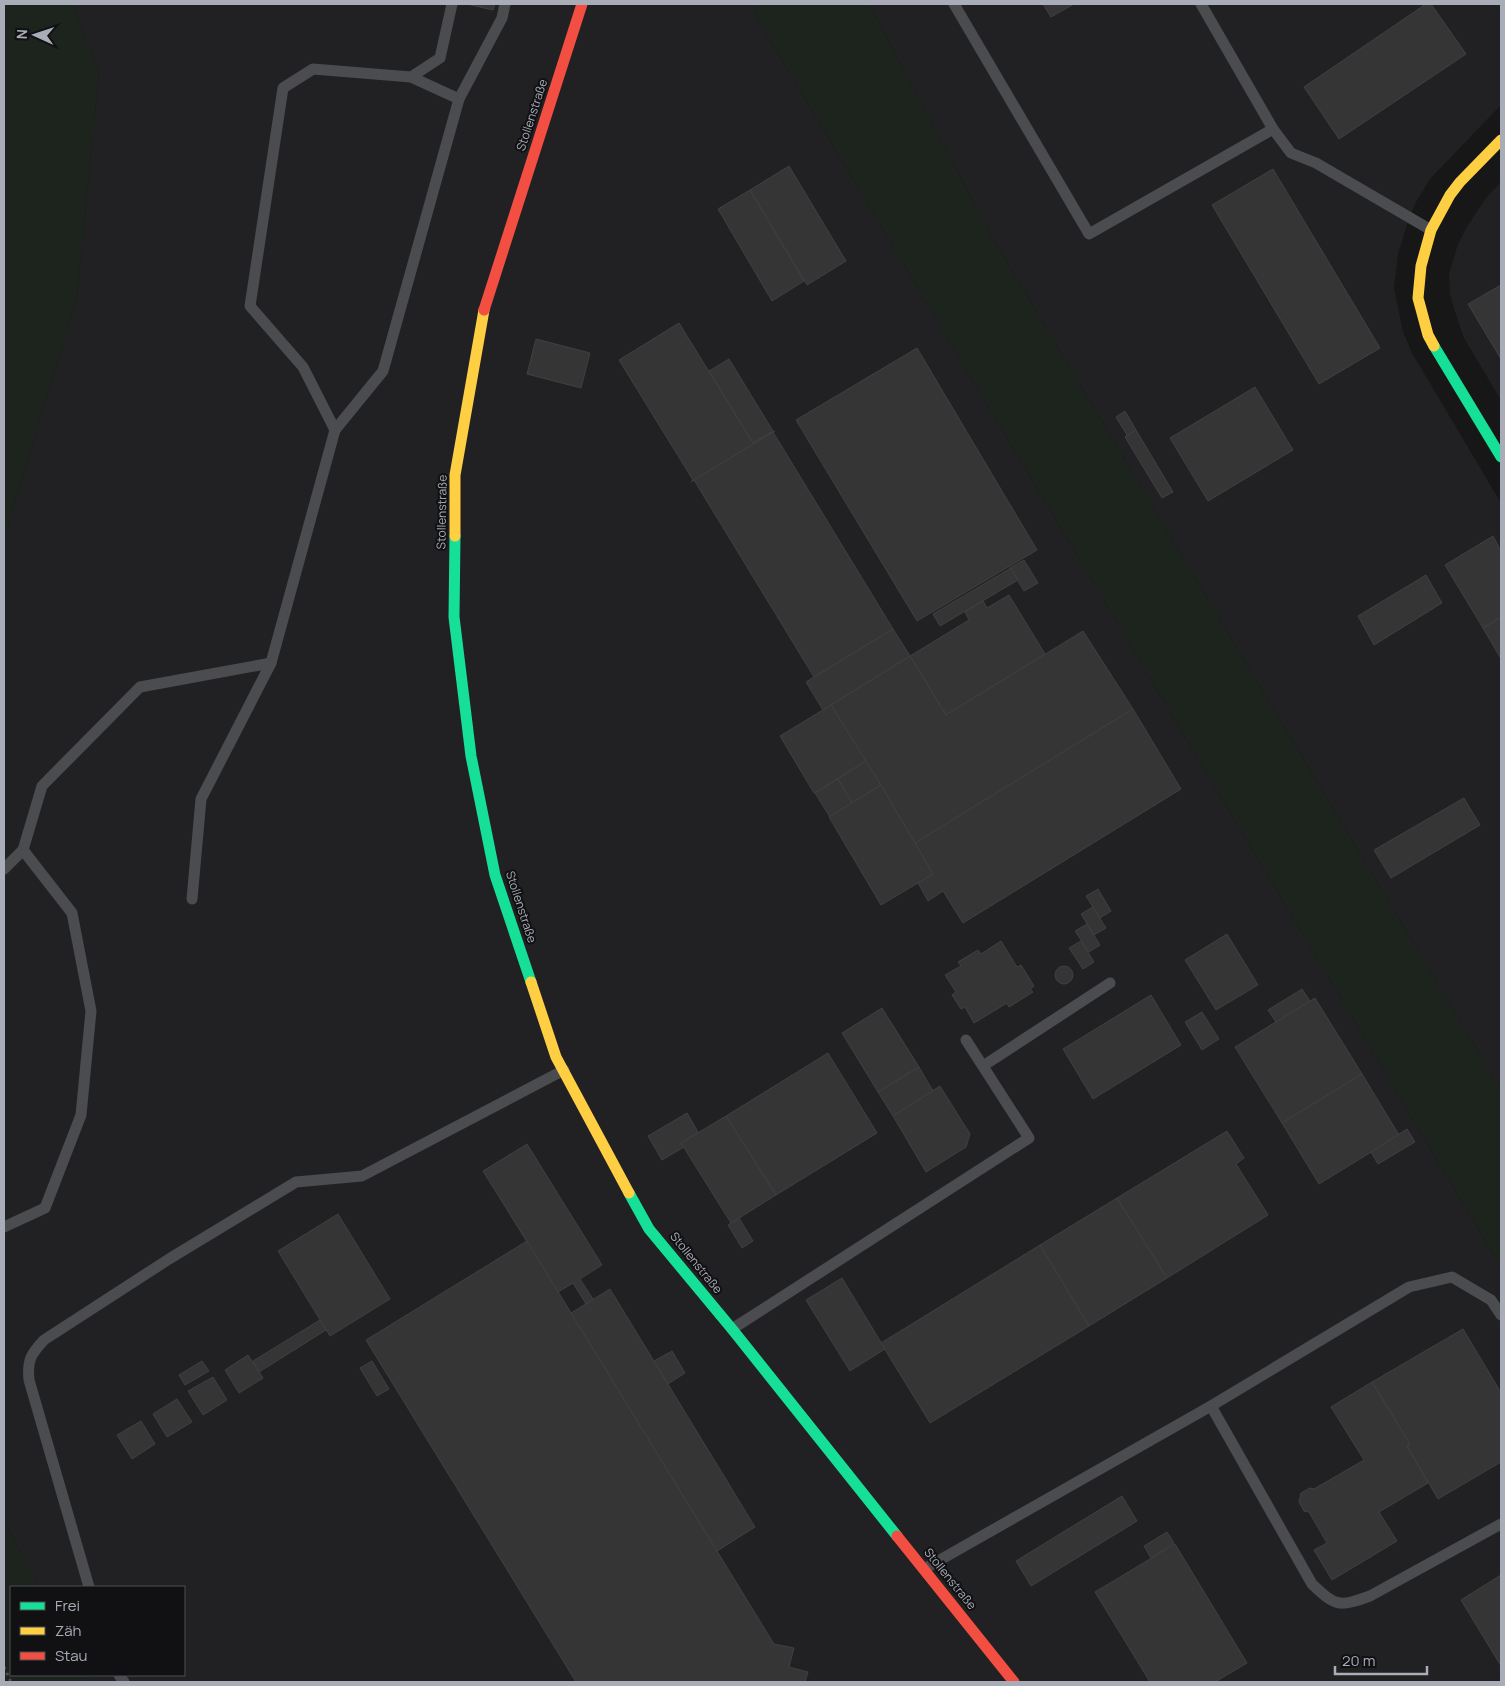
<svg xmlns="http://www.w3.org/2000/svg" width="1505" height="1686" font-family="Manrope,sans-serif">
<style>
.built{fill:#212123}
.green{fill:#1d241e}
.building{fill:#353536;stroke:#3f4043}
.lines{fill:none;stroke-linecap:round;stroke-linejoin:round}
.path{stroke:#4d4e52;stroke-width:3;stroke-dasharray:2.5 4;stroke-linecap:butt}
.lane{stroke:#4b4c50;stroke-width:11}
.fast{stroke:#16e098;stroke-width:11}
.slow{stroke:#ffcf43;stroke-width:11}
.jam{stroke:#f24e42;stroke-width:11}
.labels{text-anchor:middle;stroke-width:4;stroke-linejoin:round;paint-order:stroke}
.street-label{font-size:12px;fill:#a8adb8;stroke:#111113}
</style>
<rect width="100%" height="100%" fill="#171717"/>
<!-- built -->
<g class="built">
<polygon points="72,4 753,4 757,18 782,60 1501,1267 1501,1682 90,1682 86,1675 184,1675 184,1587 39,1587 4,1521 4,538 77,297 99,71"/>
<polygon points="869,4 1501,4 1501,105 1430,179 1416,202 1408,221 1398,254 1394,288 1403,332 1412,353 1501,503 1501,1090 993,239"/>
<polygon points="1501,182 1501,400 1464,338 1454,309 1450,294 1449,274 1458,244 1468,225 1486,198"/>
</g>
<!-- green -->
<g class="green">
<polygon points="4,4 72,4 99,71 77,297 4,538"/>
<polygon points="753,4 869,4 993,239 1501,1090 1501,1267 782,60 757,18"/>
<polygon points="4,1521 39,1587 11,1587 11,1675 86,1675 90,1682 4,1682"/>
</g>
<!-- building -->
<g class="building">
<polygon points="467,4 495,4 493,10"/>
<polygon points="1043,4 1074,4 1051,17"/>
<polygon points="1426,4 1431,4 1466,54 1339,139 1304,87"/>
<polygon points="789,166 846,261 807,285 750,190"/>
<polygon points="1273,169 1380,348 1319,384 1212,205"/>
<polygon points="750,190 804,281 772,301 718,209"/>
<polygon points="1501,285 1501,359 1468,304"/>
<polygon points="679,323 753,443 775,431 691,482 693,480 619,360"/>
<polygon points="536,339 590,353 581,388 527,374"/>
<polygon points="917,348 1037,550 917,621 796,420"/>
<polygon points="729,359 773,431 753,443 709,371"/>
<polygon points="1255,387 1293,450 1208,501 1170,438"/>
<polygon points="1125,411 1136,430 1125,437 1127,435 1116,417"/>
<polygon points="1136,430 1173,492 1162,498 1125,437"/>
<polygon points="773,432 893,629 814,677 694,480"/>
<polygon points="1493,536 1501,551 1501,617 1483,628 1445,565"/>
<polygon points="1024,560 1038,583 1024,591 1010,568"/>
<polygon points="1011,568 1018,580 940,626 933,614"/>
<polygon points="1426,575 1442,603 1374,645 1358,616"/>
<polygon points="1009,595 1045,654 946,715 910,656 969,620 965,612 983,601 987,608"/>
<polygon points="1501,617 1501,659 1483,628"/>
<polygon points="893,629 910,656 823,710 806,682"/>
<polygon points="1083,631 1133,709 915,843 831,705 910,656 946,715"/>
<polygon points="831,705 866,761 814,793 780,736"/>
<polygon points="1133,709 1181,789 963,923 943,891 928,901 918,883 933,874 915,843"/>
<polygon points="866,761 881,785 852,803 838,779"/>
<polygon points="838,779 852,803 830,817 815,793"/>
<polygon points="881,785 933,874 881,905 829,817"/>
<polygon points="1464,798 1480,825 1391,878 1374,850"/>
<polygon points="1098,889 1111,911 1100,918 1086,896"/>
<polygon points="1093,907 1106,928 1094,935 1081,914"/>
<polygon points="1087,924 1100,945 1089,952 1075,931"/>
<polygon points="1227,934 1258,985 1216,1010 1185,960"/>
<polygon points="1001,941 1017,967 1021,965 1034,986 1030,989 1033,992 1009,1007 1007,1003 974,1023 965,1007 961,1009 952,995 956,992 945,975 961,966 958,962 978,950 981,954"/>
<polygon points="1081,941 1094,962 1083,969 1069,948"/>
<circle cx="1064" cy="975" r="9"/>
<polygon points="1302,989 1310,1001 1276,1022 1268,1010"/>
<polygon points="1151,995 1181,1045 1093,1099 1063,1049"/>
<polygon points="1315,998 1362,1074 1282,1123 1235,1047"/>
<polygon points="882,1008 919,1067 878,1092 842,1033"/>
<polygon points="1202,1012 1219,1039 1202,1050 1185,1022"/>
<polygon points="828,1053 877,1133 776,1195 726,1116"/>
<polygon points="919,1067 933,1091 893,1116 878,1092"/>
<polygon points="1362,1074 1399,1135 1319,1184 1282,1123"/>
<polygon points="940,1086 970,1134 966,1147 926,1172 893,1116"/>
<polygon points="687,1113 698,1132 681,1143 684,1147 662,1160 648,1136"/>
<polygon points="726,1116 776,1195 731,1223 681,1143"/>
<polygon points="1407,1129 1415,1142 1378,1164 1371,1152"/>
<polygon points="1227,1131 1244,1158 1236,1164 1268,1215 1167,1278 1117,1198"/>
<polygon points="527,1144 602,1265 580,1279 593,1299 586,1304 573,1283 558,1292 483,1171"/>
<polygon points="1117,1198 1167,1278 1089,1326 1040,1245"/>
<polygon points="338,1214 390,1299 330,1336 278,1251"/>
<polygon points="739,1218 753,1241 742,1248 728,1225"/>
<polygon points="527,1241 774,1644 794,1648 789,1667 808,1672 805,1682 576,1682 366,1340"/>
<polygon points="1040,1245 1089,1326 930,1423 881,1343"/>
<polygon points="842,1278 885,1349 850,1371 806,1300"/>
<polygon points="610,1289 755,1527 717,1551 571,1313"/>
<polygon points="320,1320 326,1330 259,1372 253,1361"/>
<polygon points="1463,1329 1500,1391 1501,1390 1501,1462 1438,1499 1407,1446 1410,1444 1372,1382"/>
<polygon points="672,1351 685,1373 668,1384 654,1361"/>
<polygon points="248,1355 263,1378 239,1393 225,1370"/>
<polygon points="202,1361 209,1371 185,1385 179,1375"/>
<polygon points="372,1361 389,1389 377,1396 360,1368"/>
<polygon points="213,1377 227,1400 203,1415 188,1391"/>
<polygon points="1372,1382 1410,1444 1407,1446 1428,1483 1379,1512 1397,1541 1332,1580 1314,1550 1327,1543 1309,1512 1304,1511 1299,1502 1301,1493 1310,1488 1314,1489 1364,1460 1331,1407"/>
<polygon points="177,1399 192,1422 167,1437 153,1414"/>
<polygon points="141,1421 155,1444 132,1459 117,1435"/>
<polygon points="1122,1496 1137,1521 1031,1586 1016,1561"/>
<polygon points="1167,1532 1174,1543 1151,1558 1144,1546"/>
<polygon points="1175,1544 1247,1663 1215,1682 1150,1682 1095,1592"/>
<polygon points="1501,1575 1501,1666 1461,1600"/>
</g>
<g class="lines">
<!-- path -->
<polyline class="path" points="4,1667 11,1682"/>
<!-- lane -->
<g class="lane">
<polyline points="954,4 1089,234 1273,129"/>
<polyline points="1201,4 1273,129 1291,153 1316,163 1431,230"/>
<polyline points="411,77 440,58 452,4"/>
<polyline points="335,430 383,371 459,99 502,18 505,4"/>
<polyline points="4,869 23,850 42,786 140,687 271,663 335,430 303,367 250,306 283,88 313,69 411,77 459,99"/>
<polyline points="192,899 201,799 271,663"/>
<polyline points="983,1066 1110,983"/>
<polyline points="4,1227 45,1208 81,1115 91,1011 72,913 23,850"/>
<polyline points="732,1329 1029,1138 966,1040"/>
<path d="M1211 1406 1312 1584C1336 1607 1339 1607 1370 1596L1501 1524"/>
<polyline points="924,1569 1211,1406 1409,1287 1452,1277 1491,1300 1501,1315"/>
<path d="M89 1587 29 1380C27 1360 31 1354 44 1340L169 1259 296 1182 362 1176 564 1070"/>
<polyline points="119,1675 124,1682"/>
</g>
<!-- fast -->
<g class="fast">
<polyline points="1434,346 1501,457"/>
<polyline points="455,536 454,617 471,756 495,875 531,982"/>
<polyline points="629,1193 649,1229 732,1329 897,1536"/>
</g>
<!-- slow -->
<g class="slow">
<polyline points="1434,346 1428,335 1418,298 1421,266 1431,230 1450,195 1460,182 1501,140"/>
<polyline points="455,536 455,475 484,310"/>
<polyline points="531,982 556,1057 629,1193"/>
</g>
<!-- jam -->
<g class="jam">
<polyline points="484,310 582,4"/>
<polyline points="897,1536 1014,1682"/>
</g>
</g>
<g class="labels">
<!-- street labels -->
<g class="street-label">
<text transform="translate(532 115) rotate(-72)" y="4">Stollenstraße</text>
<text transform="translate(442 512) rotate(-89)" y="4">Stollenstraße</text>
<text transform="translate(521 907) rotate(72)" y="4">Stollenstraße</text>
<text transform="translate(696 1263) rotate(51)" y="4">Stollenstraße</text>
<text transform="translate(950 1579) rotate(51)" y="4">Stollenstraße</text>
</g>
</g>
<!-- border -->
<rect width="1505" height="1686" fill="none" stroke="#a8adb8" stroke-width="10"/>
<!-- legend -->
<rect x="10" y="1586" width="175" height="90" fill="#111113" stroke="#4d4f55"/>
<rect x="20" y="1602" width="25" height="8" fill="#16e098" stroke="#4d4f55"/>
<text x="55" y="1611" font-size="15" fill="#a8adb8">Frei</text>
<rect x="20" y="1627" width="25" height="8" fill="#ffcf43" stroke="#4d4f55"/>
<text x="55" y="1636" font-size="15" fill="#a8adb8">Zäh</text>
<rect x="20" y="1652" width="25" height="8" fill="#f24e42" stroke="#4d4f55"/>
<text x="55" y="1661" font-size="15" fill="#a8adb8">Stau</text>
<!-- north arrow -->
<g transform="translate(35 35) rotate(273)" stroke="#111113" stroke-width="4" paint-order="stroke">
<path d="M0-4L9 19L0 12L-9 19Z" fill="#a8adb8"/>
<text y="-8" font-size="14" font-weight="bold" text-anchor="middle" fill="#a8adb8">N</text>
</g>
<!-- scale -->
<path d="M1335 1666v8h92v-8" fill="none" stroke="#a8adb8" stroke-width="2.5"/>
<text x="1342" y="1666" font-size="15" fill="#a8adb8" stroke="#111113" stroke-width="4" paint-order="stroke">20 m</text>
</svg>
